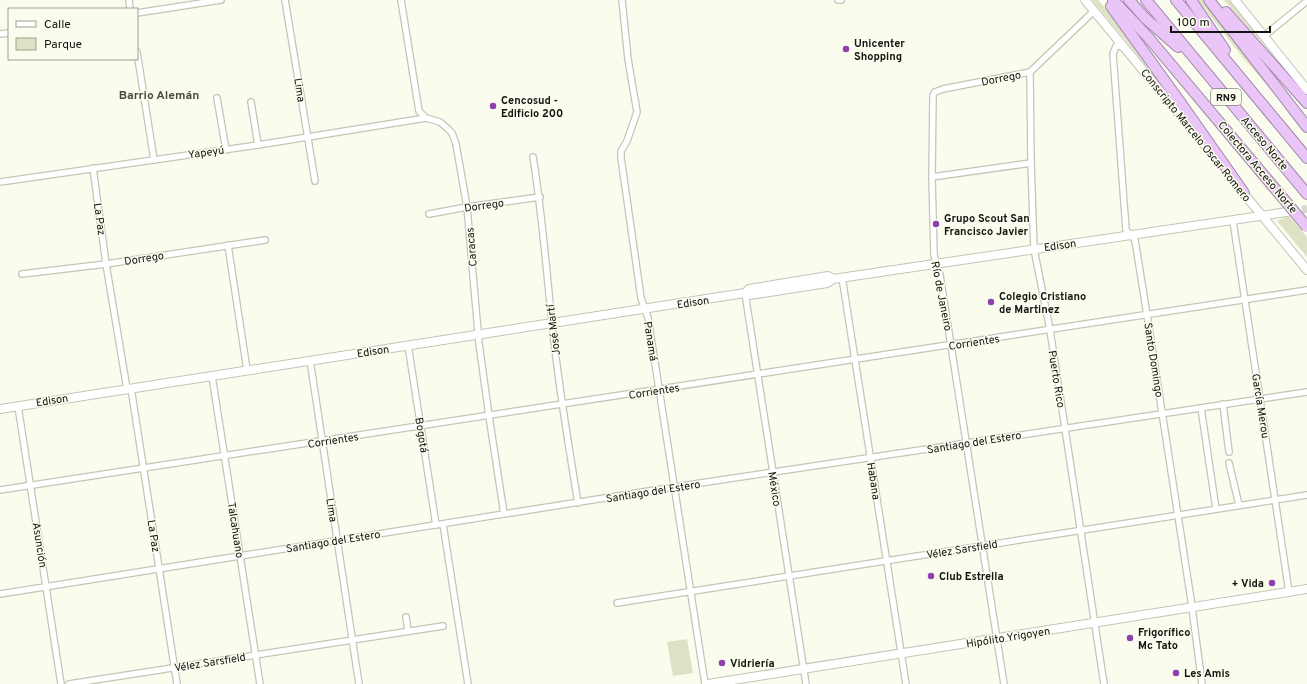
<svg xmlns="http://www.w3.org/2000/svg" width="1307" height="684" font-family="Overpass,sans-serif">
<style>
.green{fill:#dfe1c4}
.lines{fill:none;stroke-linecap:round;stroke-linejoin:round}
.secondary-tunnel{stroke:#d8d9cd;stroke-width:8;stroke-dasharray:8 4;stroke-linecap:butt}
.street-casing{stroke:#c3c5b7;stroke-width:8}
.secondary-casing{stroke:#c3c5b7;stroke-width:10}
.highway-casing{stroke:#9e87a7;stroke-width:12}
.street{stroke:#fff;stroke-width:5.5}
.secondary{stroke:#fff;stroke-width:8}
.highway{stroke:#e9c5f8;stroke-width:10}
.highway-bridge-casing{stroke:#9e87a7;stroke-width:12;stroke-linecap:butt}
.highway-bridge{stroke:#e9c5f8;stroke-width:10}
.poi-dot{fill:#903fae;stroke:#fafcee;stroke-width:1.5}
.labels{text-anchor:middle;stroke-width:3;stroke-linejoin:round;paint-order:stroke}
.shield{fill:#fafcee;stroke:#595a53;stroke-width:1}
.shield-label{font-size:10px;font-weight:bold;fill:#141410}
.poi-label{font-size:11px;font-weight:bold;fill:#141410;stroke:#fafcee;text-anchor:start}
.street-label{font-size:11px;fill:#141410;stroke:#fafcee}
.neighbourhood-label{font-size:12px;font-weight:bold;fill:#4b4c41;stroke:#fafcee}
</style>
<rect width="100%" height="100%" fill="#fafcee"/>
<!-- green -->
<g class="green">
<polygon points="1092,0 1098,0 1108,11 1166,89"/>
<polygon points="1198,0 1203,0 1275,94 1244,59"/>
<polygon points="1224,0 1230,0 1307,93"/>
<polygon points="1289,216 1307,237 1307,257 1277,221"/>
<polygon points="687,639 693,673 673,676 667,642"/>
</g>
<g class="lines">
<!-- secondary-tunnel -->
<polyline class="secondary-tunnel" points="1290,212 1307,209"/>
<!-- street casing -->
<g class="street-casing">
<g id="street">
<polyline points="129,0 130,9"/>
<polyline points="285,0 315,181"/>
<polyline points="401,0 419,111 426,118 440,122 448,129 452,133 456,144 467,207 479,343 489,416 504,514"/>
<polyline points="622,0 628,59 637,112 627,141 621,151 621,158 641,298 648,318 705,684"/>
<polyline points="838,0 841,0"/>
<polyline points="137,13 221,0"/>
<polyline points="0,34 9,33"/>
<polyline points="1264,36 1307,1"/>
<polyline points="1123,47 1118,46 1116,46 1113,54 1126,230 1135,240 1147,315 1191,600 1202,684"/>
<polyline points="137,52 154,160"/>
<polyline points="1030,72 1031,163 1034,249 1050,330 1104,684"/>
<polyline points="217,98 226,150"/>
<polyline points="251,102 258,145"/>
<path d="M533 157C542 212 546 267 552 323 558 383 568 443 578 503"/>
<polyline points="93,168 106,264 127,389"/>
<polyline points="932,177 1031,163"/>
<polyline points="0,182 258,145 426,118"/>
<polyline points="429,214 467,207 540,197"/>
<polyline points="1233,221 1289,592"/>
<polyline points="228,245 247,370"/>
<polyline points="22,274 106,264 265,240"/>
<polyline points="842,277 906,684"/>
<polyline points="745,293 806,684"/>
<polyline points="408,345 436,525"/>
<polyline points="310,360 359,684"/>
<polyline points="212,376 260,684"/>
<polyline points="131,388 177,684"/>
<polyline points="1223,404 1229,452"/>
<polyline points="18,406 61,684"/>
<polyline points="1201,408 1216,509"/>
<polyline points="1229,463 1239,505"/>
<polyline points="0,490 1307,290"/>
<polyline points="443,524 468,684"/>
<polyline points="0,594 674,487 1307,392"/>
<polyline points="617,603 1307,495"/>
<polyline points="406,617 408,631"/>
<polyline points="69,684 443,626"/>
<polyline points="1004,684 940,275 934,255 932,177 933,95 935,92 943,89 1030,72 1094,11"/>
</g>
</g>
<!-- secondary casing -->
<g class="secondary-casing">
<g id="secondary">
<polyline points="1085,0 1213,155"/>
<polyline points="1235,0 1307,90"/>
<polyline points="1240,189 1307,270"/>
<polyline points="745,293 749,289 828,276 833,279"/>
<polyline points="0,409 745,293 750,295 827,283 833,279 1287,212"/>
<polyline points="708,684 1307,589"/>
</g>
</g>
<!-- highway casing -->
<g class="highway-casing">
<g id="highway">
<polyline points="1113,0 1148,37 1287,203"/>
<polyline points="1129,0 1145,18 1178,47"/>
<polyline points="1146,0 1307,194"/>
<polyline points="1176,0 1307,158"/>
<polyline points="1191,0 1225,50"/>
<polyline points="1209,0 1307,127"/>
<polyline points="1111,6 1180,102 1244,193"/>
<polyline points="1226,12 1307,103"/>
</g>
</g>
<!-- street -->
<use href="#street" class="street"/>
<!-- secondary -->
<use href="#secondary" class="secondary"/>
<!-- highway -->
<use href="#highway" class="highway"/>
<!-- highway-bridge casing -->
<g class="highway-bridge-casing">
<polyline id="highway-bridge" points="1287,203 1307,227"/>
</g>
<!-- highway-bridge -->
<use href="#highway-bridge" class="highway-bridge"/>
</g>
<!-- markers -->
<g class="poi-dot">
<circle cx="846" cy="49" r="4"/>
<circle cx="493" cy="106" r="4"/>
<circle cx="936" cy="224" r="4"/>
<circle cx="991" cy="302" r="4"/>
<circle cx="931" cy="576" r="4"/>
<circle cx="1272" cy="583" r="4"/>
<circle cx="1130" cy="638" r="4"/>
<circle cx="722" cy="663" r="4"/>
<circle cx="1176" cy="673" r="4"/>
</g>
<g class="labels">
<!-- shield labels -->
<rect class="shield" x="1211" y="89" width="30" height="16" rx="3"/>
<g class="shield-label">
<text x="1226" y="101">RN9</text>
</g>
<!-- poi labels -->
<g class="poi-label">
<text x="854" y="47">Unicenter<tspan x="854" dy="13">Shopping</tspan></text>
<text x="501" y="104">Cencosud -<tspan x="501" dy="13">Edificio 200</tspan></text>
<text x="944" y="222">Grupo Scout San<tspan x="944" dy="13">Francisco Javier</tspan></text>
<text x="999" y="300">Colegio Cristiano<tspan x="999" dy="13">de Martinez</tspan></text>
<text x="939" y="580">Club Estrella</text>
<text x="1264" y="587" text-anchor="end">+ Vida</text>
<text x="1138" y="636">Frigorífico<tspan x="1138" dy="13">Mc Tato</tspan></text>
<text x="730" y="667">Vidriería</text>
<text x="1184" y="677">Les Amis</text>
</g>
<!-- street labels -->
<g class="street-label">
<text transform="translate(1001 78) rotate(-11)" y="4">Dorrego</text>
<text transform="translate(300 90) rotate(81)" y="4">Lima</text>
<text transform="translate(1196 135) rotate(51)" y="4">Conscripto Marcelo Oscar Romero</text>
<text transform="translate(1265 143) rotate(50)" y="4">Acceso Norte</text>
<text transform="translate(206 152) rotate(-8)" y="4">Yapeyú</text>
<text transform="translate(1258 167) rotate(50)" y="4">Colectora Acceso Norte</text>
<text transform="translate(484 205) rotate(-8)" y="4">Dorrego</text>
<text transform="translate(100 219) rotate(82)" y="4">La Paz</text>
<text transform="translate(1060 245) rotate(-8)" y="4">Edison</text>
<text transform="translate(471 247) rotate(-95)" y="4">Caracas</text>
<text transform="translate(144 258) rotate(-9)" y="4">Dorrego</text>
<text transform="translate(942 296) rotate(79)" y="4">Río de Janeiro</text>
<text transform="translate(693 302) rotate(-9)" y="4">Edison</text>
<text transform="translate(553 330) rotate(-97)" y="4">José Martí</text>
<text transform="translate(651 341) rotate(81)" y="4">Panamá</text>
<text transform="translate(974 342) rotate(-9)" y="4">Corrientes</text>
<text transform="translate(373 351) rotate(-9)" y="4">Edison</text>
<text transform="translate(1154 360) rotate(81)" y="4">Santo Domingo</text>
<text transform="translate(1057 379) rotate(81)" y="4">Puerto Rico</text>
<text transform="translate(654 391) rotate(-9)" y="4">Corrientes</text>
<text transform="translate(52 400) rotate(-9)" y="4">Edison</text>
<text transform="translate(1261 406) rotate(81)" y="4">García Merou</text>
<text transform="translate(422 435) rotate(81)" y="4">Bogotá</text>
<text transform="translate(333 440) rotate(-9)" y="4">Corrientes</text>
<text transform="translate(974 442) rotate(-9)" y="4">Santiago del Estero</text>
<text transform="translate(874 481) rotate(81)" y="4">Habana</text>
<text transform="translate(775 489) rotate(81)" y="4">México</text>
<text transform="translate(653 491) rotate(-9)" y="4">Santiago del Estero</text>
<text transform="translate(332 510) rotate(81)" y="4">Lima</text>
<text transform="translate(236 530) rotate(81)" y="4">Talcahuano</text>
<text transform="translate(154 536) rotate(81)" y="4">La Paz</text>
<text transform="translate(333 541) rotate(-9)" y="4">Santiago del Estero</text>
<text transform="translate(40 545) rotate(81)" y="4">Asunción</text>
<text transform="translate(962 549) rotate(-9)" y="4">Vélez Sarsfield</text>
<text transform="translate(1008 637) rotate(-9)" y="4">Hipólito Yrigoyen</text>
<text transform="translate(210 662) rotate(-9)" y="4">Vélez Sarsfield</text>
</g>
<!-- neighbourhood labels -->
<g class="neighbourhood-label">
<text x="159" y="99">Barrio Alemán</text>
</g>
</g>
<!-- legend -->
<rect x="8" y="8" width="130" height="52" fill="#fafcee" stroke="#9e9f95"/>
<rect x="16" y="21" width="20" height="6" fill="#ffffff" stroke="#9e9f95"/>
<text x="44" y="28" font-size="12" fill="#141410">Calle</text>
<rect x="16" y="38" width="20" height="12" fill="#dfe1c4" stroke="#9e9f95"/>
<text x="44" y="48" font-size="12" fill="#141410">Parque</text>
<!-- scale -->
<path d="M1171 26v6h99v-6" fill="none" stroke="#141410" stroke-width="2"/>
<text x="1177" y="26" font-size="12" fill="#141410" stroke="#fafcee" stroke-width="3" paint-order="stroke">100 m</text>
</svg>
